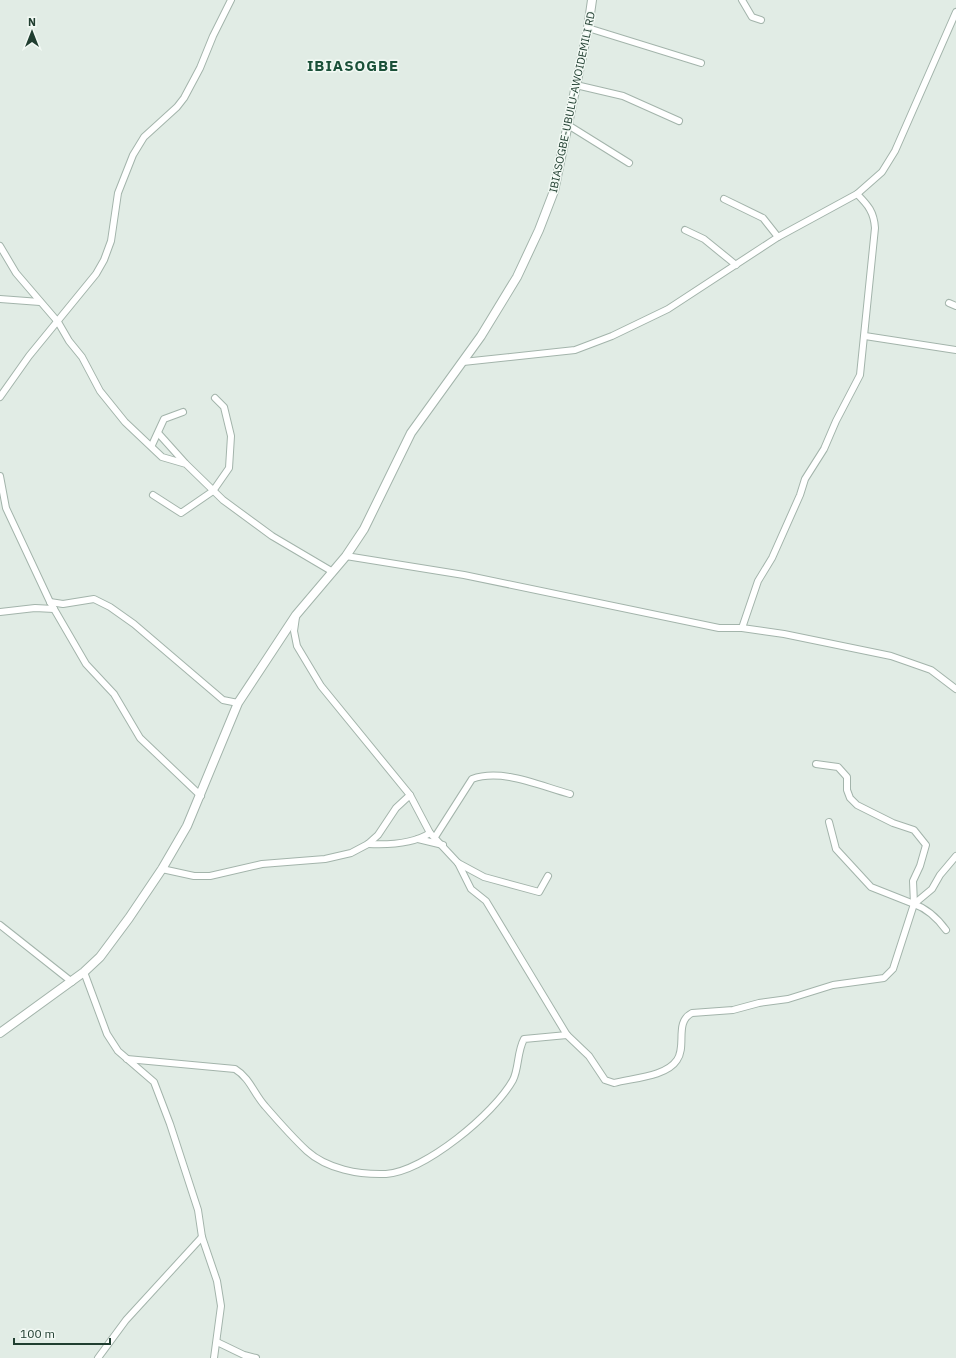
<svg xmlns="http://www.w3.org/2000/svg" width="956" height="1358" font-family="'IBM Plex Sans',sans-serif">
<style>
.lines{fill:none;stroke-linecap:round;stroke-linejoin:round}
.minor-casing{stroke:#a3b4ab;stroke-width:8}
.tertiary-casing{stroke:#a3b4ab;stroke-width:10}
.minor{stroke:#fff;stroke-width:6}
.tertiary{stroke:#fff;stroke-width:8}
.labels{text-anchor:middle;stroke-width:3;stroke-linejoin:round;paint-order:stroke}
.street-label{font-size:11px;fill:#203e30;stroke:#f2f9f4}
.district-label{font-size:15px;font-weight:bold;letter-spacing:1px;fill:#1b5139;stroke:#f2f9f4}
</style>
<rect width="100%" height="100%" fill="#e1ece5"/>
<g class="lines">
<!-- minor casing -->
<g class="minor-casing">
<g id="minor">
<polyline points="742,0 752,17 761,20"/>
<polyline points="588,28 701,63"/>
<polyline points="576,85 623,96 679,121"/>
<polyline points="568,125 629,163"/>
<polyline points="724,199 763,218 778,237"/>
<polyline points="685,230 704,239 736,265"/>
<polyline points="0,246 16,273 58,322 69,341 82,357 100,391 125,422 162,457 186,464 223,500 272,536 333,572"/>
<polyline points="0,299 40,302"/>
<polyline points="949,303 956,306"/>
<polyline points="865,336 956,350"/>
<polyline points="463,362 575,350 612,336 668,309 778,237 857,194 882,172 895,151 956,12"/>
<polyline points="0,397 29,356 96,274 104,260 111,241 118,193 133,155 144,137 177,107 184,98 200,68 213,36 231,0"/>
<polyline points="159,434 185,463"/>
<polyline points="152,445 164,419 183,412"/>
<polyline points="0,476 6,508 50,602 86,664 114,694 140,738 201,796"/>
<polyline points="153,495 181,513 213,491 229,468 231,436 224,407 215,398"/>
<polyline points="346,556 464,575 719,628 742,628 784,634 891,656 931,670 956,689"/>
<polyline points="50,602 63,604 94,599 110,607 134,624 223,700 238,703"/>
<polyline points="0,612 35,608 54,609"/>
<path d="M296 617 294 631 297 646 321 686 410 795 430 833 458 863 471 889 486 901 567 1035 589 1056 605 1080 614 1083C632 1078 666 1077 677 1060 687 1046 674 1022 692 1013L733 1010 759 1003 788 999 833 985 884 978 893 969 914 904 932 889 940 875 956 856"/>
<path d="M742 628 758 581 772 558 800 495 805 479 824 449 836 421 860 375 875 228C874 212 868 205 857 194"/>
<path d="M816 764 838 767 847 777V790L850 798 857 805 893 823 914 830 926 845 920 866 913 881 914 904C928 909 938 919 946 930"/>
<polyline points="829,822 836,849 871,887 914,904"/>
<path d="M435 837 472 779C502 768 540 786 570 794"/>
<polyline points="418,839 443,845"/>
<path d="M368 844C388 845 413 844 430 833"/>
<polyline points="458,863 484,877 539,892 548,876"/>
<polyline points="162,869 194,876 210,876 262,864 325,859 351,853 368,844 378,835 396,808 410,795"/>
<polyline points="0,925 72,982"/>
<polyline points="84,972 107,1034 118,1051 154,1082 170,1124 198,1210 202,1237 217,1281 221,1306 214,1358"/>
<path d="M127 1059 235 1069C250 1078 254 1094 265 1106 278 1121 292 1137 307 1151 327 1169 359 1175 386 1174 425 1171 494 1114 513 1080 519 1068 517 1052 524 1039L567 1035"/>
<polyline points="217,1342 244,1355 256,1358"/>
<polyline points="98,1358 126,1320 202,1237"/>
</g>
</g>
<!-- tertiary casing -->
<g class="tertiary-casing">
<polyline id="tertiary" points="0,1033 84,972 100,957 129,918 162,869 187,826 238,703 296,615 346,556 364,529 411,433 481,336 517,277 539,230 554,191 588,28 592,0"/>
</g>
<!-- minor -->
<use href="#minor" class="minor"/>
<!-- tertiary -->
<use href="#tertiary" class="tertiary"/>
</g>
<g class="labels">
<!-- street labels -->
<g class="street-label">
<text transform="translate(572 102) rotate(-78)" y="4">IBIASOGBE-UBULU-AWOIDEMILI RD</text>
</g>
<!-- district labels -->
<g class="district-label">
<text x="353" y="71">IBIASOGBE</text>
</g>
</g>
<!-- north arrow -->
<g transform="translate(32 32)" stroke="#f2f9f4" stroke-width="3" paint-order="stroke">
<path d="M0-3L7 15L0 10L-7 15Z" fill="#203e30"/>
<text y="-6" font-size="11" font-weight="bold" text-anchor="middle" fill="#203e30">N</text>
</g>
<!-- scale -->
<path d="M14 1338v6h96v-6" fill="none" stroke="#203e30" stroke-width="2"/>
<text x="20" y="1338" font-size="12" fill="#203e30" stroke="#f2f9f4" stroke-width="3" paint-order="stroke">100 m</text>
</svg>
